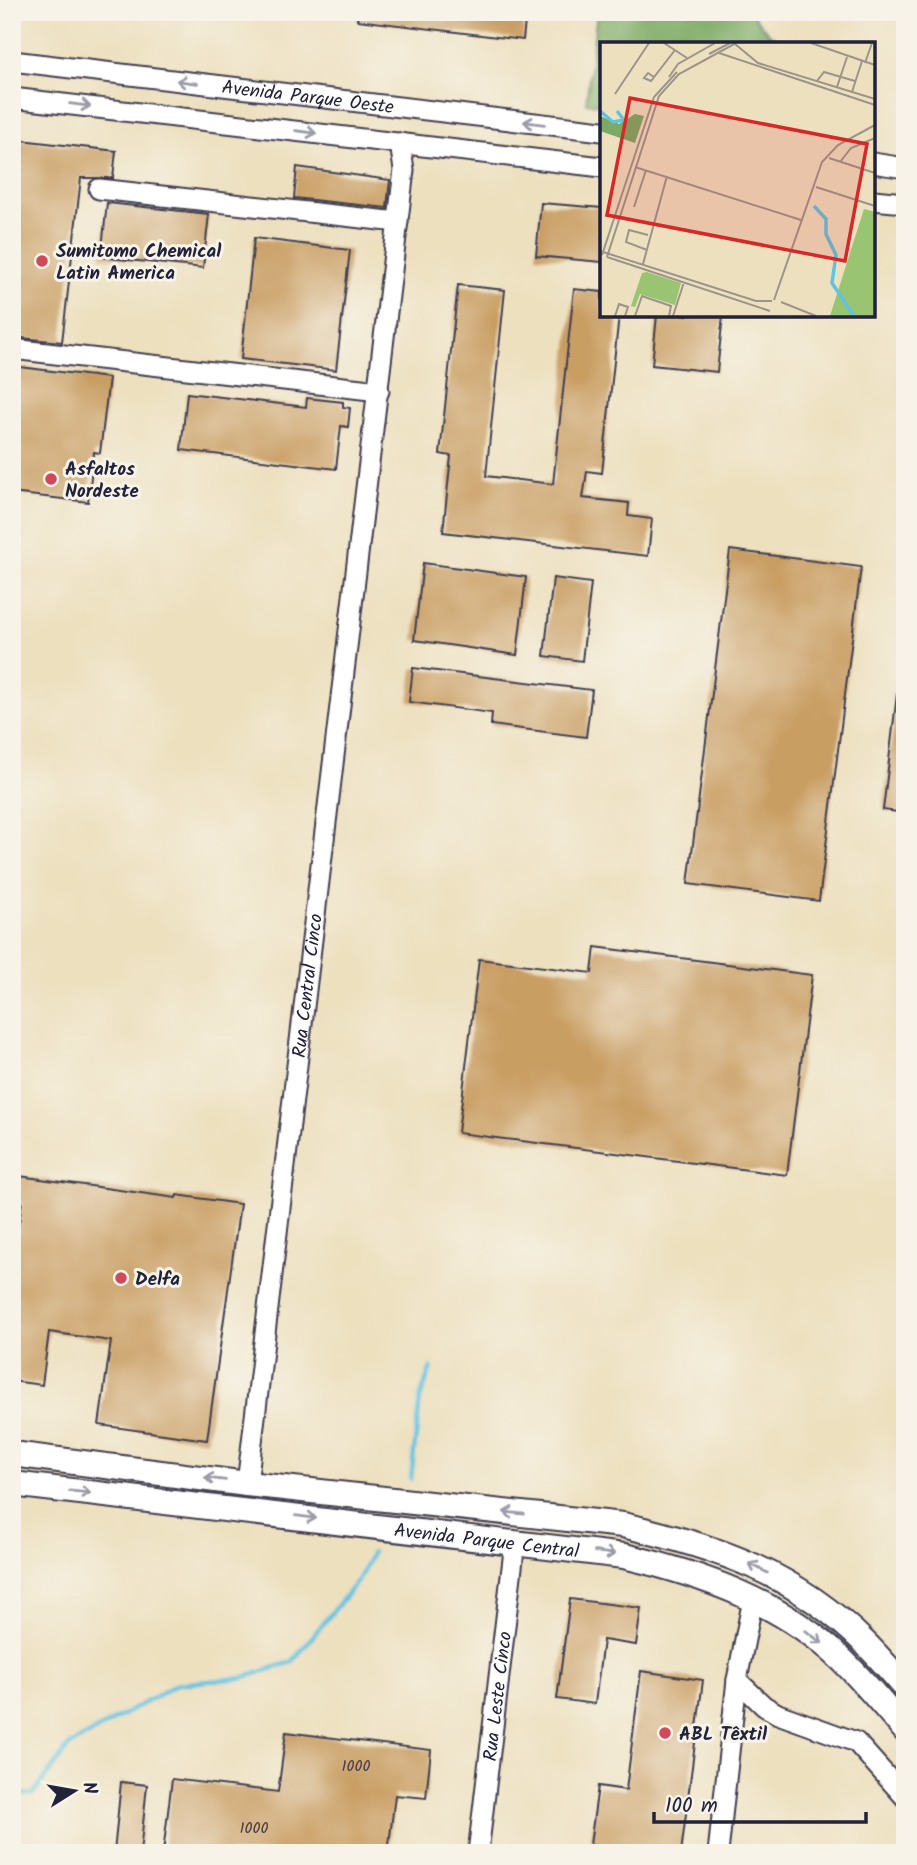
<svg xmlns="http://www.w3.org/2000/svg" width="917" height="1865" font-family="Kalam,sans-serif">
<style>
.forest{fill:#7aaa63;stroke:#4e664f;stroke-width:2}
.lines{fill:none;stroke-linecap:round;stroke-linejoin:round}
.stream{stroke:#61c3e0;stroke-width:4.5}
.building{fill:#c99e64}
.minor-casing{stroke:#403e4f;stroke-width:23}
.major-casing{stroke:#403e4f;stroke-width:28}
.minor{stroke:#fff;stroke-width:19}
.major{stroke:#fff;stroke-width:24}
.oneway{stroke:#9c9ca7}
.poi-dot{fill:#d1495b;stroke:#f7f3e8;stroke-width:2.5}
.labels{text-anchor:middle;stroke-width:6;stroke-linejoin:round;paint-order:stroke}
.number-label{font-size:16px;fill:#4c4145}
.street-label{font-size:19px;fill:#22223b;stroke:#f7f3e8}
.poi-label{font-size:19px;font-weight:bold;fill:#22223b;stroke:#f7f3e8;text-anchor:start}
.inset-river{fill:none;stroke:#61c3e0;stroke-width:3.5}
.inset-road{fill:none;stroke:#9c948a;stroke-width:2}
.view{fill:#d62828;fill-opacity:0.15;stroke:#d62828;stroke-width:3.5}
.inset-edge{fill:none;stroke:#22223b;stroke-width:3.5}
</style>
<rect width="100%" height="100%" fill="#f7f3e8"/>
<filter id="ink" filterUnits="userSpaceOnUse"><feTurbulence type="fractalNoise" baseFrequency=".0143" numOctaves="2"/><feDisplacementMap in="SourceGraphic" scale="14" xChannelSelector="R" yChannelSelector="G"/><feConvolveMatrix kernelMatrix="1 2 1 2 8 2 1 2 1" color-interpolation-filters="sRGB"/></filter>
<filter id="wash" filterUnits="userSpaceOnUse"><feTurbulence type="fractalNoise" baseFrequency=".00686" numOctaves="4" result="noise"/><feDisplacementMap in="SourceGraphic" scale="28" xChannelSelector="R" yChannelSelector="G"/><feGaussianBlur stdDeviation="1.57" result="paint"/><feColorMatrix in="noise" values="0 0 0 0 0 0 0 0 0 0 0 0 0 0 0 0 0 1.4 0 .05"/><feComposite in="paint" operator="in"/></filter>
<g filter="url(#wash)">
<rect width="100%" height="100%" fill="#ede0bf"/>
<!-- forest -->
<polygon class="forest" points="597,12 750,12 769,34 787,44 602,44 602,105 586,103"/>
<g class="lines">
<!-- stream -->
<g class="stream">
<polyline points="411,1479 420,1399 431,1367"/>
<polyline points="12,1795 33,1794 69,1746 177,1684 242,1678 292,1662 359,1579 372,1553"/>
</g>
</g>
<g id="blocks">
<!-- building -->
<g class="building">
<polygon points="358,12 526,12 523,40 357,20"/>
<polygon points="12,139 116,151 113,178 81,178 62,342 12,337"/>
<polygon points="297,167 390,180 387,208 294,198"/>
<polygon points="107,203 209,214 203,268 101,257"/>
<polygon points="541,203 602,208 602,262 536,256"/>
<polygon points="254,238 350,250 336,370 241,359"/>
<polygon points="458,285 505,290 486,476 553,484 574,289 602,292 602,315 619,315 602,473 587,471 583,498 629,503 628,516 652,519 648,556 443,532 451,456 440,454"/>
<polygon points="657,315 723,315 717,372 652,365"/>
<polygon points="12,366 109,378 100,453 94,452 88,502 12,493"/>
<polygon points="187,393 306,407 307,398 343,402 343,407 350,408 348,427 341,426 336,469 181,450"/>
<polygon points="730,550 861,567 819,901 688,884"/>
<polygon points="423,563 526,577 517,655 414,640"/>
<polygon points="553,578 591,583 582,661 544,656"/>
<polygon points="413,668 592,690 586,737 491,725 492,713 409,702"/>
<polygon points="897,694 905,694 905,813 883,810"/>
<polygon points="595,947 812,975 787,1175 458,1133 479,959 592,973"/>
<polygon points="12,1175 176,1198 177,1195 240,1204 207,1440 99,1425 111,1341 49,1332 42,1385 12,1381 12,1230 18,1230 22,1201 12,1200"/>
<polygon points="570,1599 641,1608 636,1645 603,1640 595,1704 557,1699"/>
<polygon points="641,1671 703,1680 681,1853 623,1853 623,1849 590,1845 598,1786 626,1790"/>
<polygon points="286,1732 431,1750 426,1798 395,1795 388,1853 163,1853 172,1779 278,1792"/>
<polygon points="121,1782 147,1785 140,1853 114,1853"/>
</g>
</g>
</g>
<g filter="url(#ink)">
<use href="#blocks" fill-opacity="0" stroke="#403e4f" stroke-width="2"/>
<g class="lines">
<!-- minor casing -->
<g class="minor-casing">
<g id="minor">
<path id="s1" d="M12 61 602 131"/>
<polyline points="12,98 602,167"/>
<polyline points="873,163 905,168"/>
<polyline points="99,189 398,222"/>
<polyline points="873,200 905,203"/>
<polyline points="12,349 379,391"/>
<path id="s2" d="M247 1484 404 170 400 143"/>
<polyline points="737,1680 764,1706 778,1714 856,1742 905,1797"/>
<path id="s3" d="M478 1853 515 1542"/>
<polyline points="718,1853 737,1680 753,1599"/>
</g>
</g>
<!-- major casing -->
<g class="major-casing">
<g id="major">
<path d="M12 1454 247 1484 623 1525C718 1547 795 1573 865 1643 879 1657 892 1672 905 1687"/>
<path id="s4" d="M12 1484 624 1556C701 1574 781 1602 840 1658 863 1680 884 1706 905 1730"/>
</g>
</g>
<!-- minor -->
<use href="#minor" class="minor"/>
<!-- major -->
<use href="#major" class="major"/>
</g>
<!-- one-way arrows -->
<defs><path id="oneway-shaft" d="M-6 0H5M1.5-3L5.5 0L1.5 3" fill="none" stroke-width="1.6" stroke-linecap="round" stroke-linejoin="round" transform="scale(1.75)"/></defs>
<g class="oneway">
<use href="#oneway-shaft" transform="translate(187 82) rotate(-173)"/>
<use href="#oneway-shaft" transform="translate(80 105) rotate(7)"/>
<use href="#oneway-shaft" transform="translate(534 123) rotate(-173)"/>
<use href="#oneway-shaft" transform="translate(306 132) rotate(7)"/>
<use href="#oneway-shaft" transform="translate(215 1479) rotate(-173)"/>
<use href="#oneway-shaft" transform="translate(80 1492) rotate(6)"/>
<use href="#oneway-shaft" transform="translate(514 1513) rotate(-174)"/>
<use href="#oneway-shaft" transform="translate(306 1517) rotate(7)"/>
<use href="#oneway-shaft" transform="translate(605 1553) rotate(7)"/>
<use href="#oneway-shaft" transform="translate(758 1568) rotate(-153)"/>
<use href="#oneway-shaft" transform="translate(814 1637) rotate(37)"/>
</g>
</g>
<!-- markers -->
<g class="poi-dot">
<circle cx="42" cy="261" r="7"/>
<circle cx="51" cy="479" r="7"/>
<circle cx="121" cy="1278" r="7"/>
<circle cx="665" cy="1733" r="7"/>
</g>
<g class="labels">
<!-- number labels -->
<g class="number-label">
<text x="356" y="1771">1000</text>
<text x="254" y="1833">1000</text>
</g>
<!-- street labels -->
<g class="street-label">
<text dy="7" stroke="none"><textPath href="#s1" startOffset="298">Avenida Parque Oeste</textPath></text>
<text dy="7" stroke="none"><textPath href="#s2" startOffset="502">Rua Central Cinco</textPath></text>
<text dy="7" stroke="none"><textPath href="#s4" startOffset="478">Avenida Parque Central</textPath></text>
<text dy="7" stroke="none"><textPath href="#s3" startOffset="158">Rua Leste Cinco</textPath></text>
</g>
<!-- poi labels -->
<g class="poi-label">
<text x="56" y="257">Sumitomo Chemical<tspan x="56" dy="22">Latin America</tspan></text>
<text x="65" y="475">Asfaltos<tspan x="65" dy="22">Nordeste</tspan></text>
<text x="135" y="1285">Delfa</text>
<text x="679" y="1740">ABL Têxtil</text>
</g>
</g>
<!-- overview -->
<g transform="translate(600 42)">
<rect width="275" height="275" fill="#ede0bf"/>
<path d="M264 167 275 170V274H230ZM47 230 81 241 75 263 40 252 35 265 31 264 42 231Z" fill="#99c471"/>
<path d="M35 72 44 74 35 101 0 89V74L19 82Z" fill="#7aaa63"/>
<path class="inset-river" d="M0 69 13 80 24 78 17 69M214 164 226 177V192L236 213 232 241 254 274"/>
<path class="inset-road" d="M64 1 87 16M211 1 275 23M135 2 158 21 275 57M119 11 275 63M109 12 130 1M265 21 272 1M54 35 48 31 44 36 51 39 75 8M69 35 78 22 115 1M217 39 224 30 255 39M237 45 247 15M252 50 262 19M15 52 49 1M229 116 275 131M240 120 251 106 275 96M35 125 201 178M216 145 275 164M34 165 46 128M47 208 26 200 29 188 48 193M0 209 156 259H172M2 213 54 55 77 30M7 215 59 54 79 32 136 1M7 215 170 269M43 222 67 134M174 258 222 120 238 103 275 83M181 260 216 274M15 274 19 262 28 265 25 274M35 274 42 254 71 264 69 274M73 274 84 240"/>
<path class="view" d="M30 56 267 102 245 219 7 173Z"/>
<rect width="275" height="275" class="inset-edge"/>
</g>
<!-- margin -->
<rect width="917" height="1865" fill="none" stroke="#f7f3e8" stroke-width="42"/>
<!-- north arrow -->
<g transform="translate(74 1791) rotate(79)" stroke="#f7f3e8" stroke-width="5" paint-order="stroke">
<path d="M0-5L12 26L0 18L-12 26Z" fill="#22223b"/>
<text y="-10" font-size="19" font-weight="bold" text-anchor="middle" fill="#22223b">N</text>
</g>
<!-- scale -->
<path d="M654 1812v10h212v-10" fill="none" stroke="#22223b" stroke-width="3.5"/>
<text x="665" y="1812" font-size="21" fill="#22223b" stroke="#f7f3e8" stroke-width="5" paint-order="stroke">100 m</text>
</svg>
